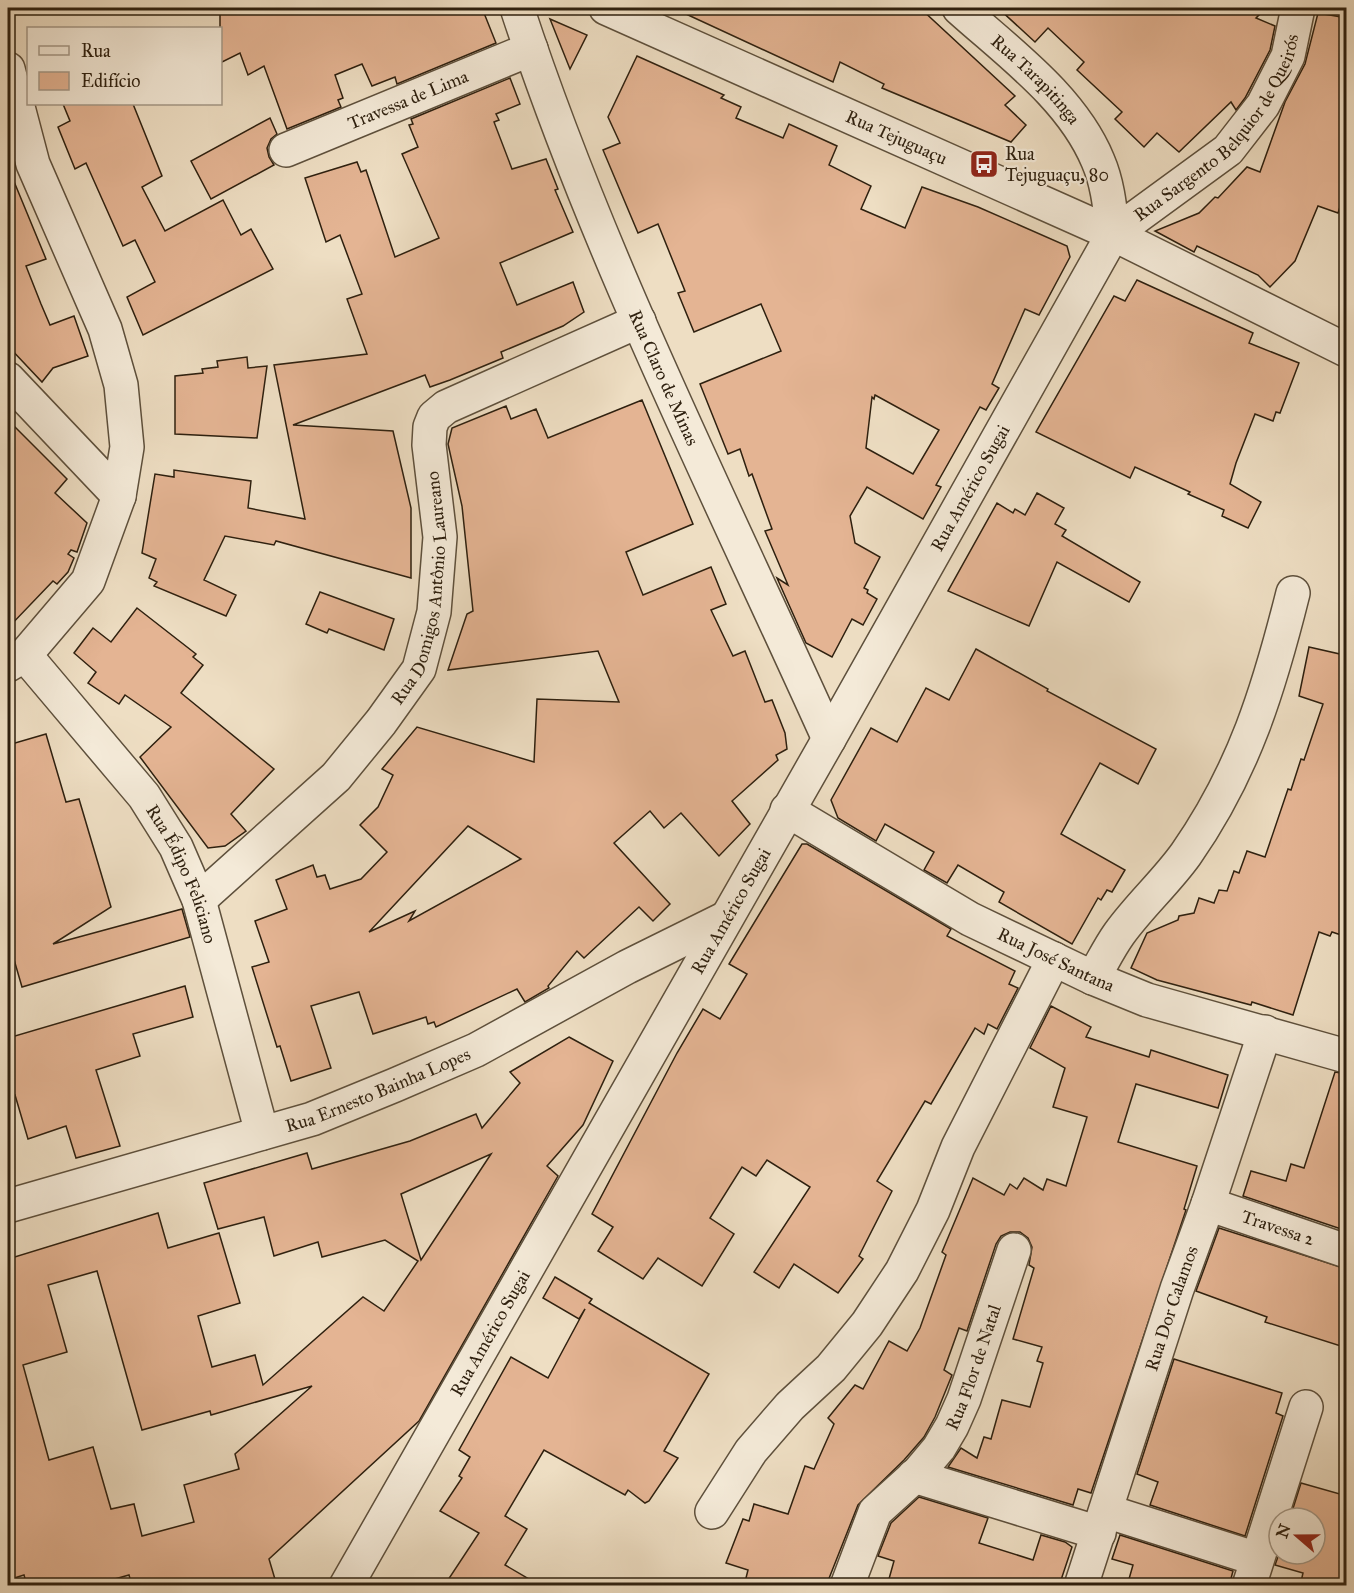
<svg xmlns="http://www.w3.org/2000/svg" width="1354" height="1593" font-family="'IM FELL Great Primer',serif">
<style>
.building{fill:#e4b493;stroke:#2e200f;stroke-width:1.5;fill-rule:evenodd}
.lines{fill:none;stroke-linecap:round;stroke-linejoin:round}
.minor-casing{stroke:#5e503c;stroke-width:36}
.minor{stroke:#f4ead8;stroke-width:33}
.labels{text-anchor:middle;stroke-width:4.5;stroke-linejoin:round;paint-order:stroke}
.street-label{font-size:18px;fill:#2e200f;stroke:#f4ead8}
.poi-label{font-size:18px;fill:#2e200f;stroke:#f4ead8;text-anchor:start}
</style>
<rect width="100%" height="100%" fill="#eedec3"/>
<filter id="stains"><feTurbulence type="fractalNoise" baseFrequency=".00333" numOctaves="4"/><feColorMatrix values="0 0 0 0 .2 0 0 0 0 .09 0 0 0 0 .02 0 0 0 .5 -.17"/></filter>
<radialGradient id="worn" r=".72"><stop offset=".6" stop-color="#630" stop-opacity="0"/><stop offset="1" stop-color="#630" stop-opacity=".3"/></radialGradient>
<!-- building -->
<g class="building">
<polygon points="220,8 482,8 496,43 397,84 395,77 372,86 362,64 335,75 343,98 338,100 341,107 287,129 264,66 248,75 240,53 220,63"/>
<polygon points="673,8 920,8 1015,96 1005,105 1026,125 1011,142 882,88 884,84 840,62 833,82"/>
<polygon points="998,8 1266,8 1256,18 1275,26 1270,50 1245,98 1236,110 1231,102 1179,152 1157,133 1144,147 1115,119 1122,112 1077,70 1084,62 1048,28 1035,42"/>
<polygon points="1318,13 1347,18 1347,185 1338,213 1318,206 1295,261 1270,287 1258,275 1197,246 1194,252 1155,231 1199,213 1215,197 1218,198 1247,167 1260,172 1285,102 1305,64"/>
<polygon points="550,19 587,35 570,69"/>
<path d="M637 56 724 95 721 98 741 107 736 118 783 138 789 124 837 146 829 165 871 186 861 209 905 228 922 187 978 207 1067 246 1070 257 1039 315 1025 309 992 384 999 388 986 410 980 407 936 485 941 487 923 519 867 487 850 516 855 543 880 557 864 588 868 590 867 593 877 599 863 625 852 619 832 657 806 643 777 578 788 585 765 531 772 529 752 474 749 476 740 449 728 454 700 384 781 351 761 304 694 332 678 293 685 291 658 224 638 233 603 150 620 143 608 117ZM875 395 939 430 913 474 866 448 872 397 874 399Z"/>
<polygon points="510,78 520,104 496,114 499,120 494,122 512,169 546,159 558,189 555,190 573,232 500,263 517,305 573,282 584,312 563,326 501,352 503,358 450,380 430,387 425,375 293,425 393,431 411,508 411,578 276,541 274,545 225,536 204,580 236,595 226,616 154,586 157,582 149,578 156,559 142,553 155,474 174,477 174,470 251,481 248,508 305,519 274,365 367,354 347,299 362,294 340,235 326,242 305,178 357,162 361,172 366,170 395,257 439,238 402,154 418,147 409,125 413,124 411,119"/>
<polygon points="63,104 133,104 162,176 142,187 165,231 223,200 241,235 251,229 273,269 143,335 127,297 155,282 135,240 123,246 86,163 75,169 58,127 70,121"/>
<polygon points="270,118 277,134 271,139 267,148 269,157 274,165 211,199 191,161"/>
<polygon points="8,167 46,259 26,266 41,304 50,325 74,316 88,356 53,368 42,382 8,346"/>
<polygon points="1137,280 1253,333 1249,343 1299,363 1280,413 1276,412 1273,421 1255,414 1236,463 1230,484 1261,502 1248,528 1222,516 1224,510 1188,494 1190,492 1135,467 1130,478 1036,432 1114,296 1125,301"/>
<polygon points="247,357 248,368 267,366 257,438 175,434 175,376 203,373 202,369 218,367 217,361"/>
<path d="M642 400 693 524 626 552 643 595 711 567 726 604 711 610 733 656 745 651 765 702 772 700 785 733 787 749 776 755 778 760 732 801 750 824 719 856 681 813 664 828 650 811 614 843 670 904 653 921 639 907 584 958 577 951 548 986 549 988 525 1002 517 989 436 1027 434 1022 428 1024 426 1017 373 1034 359 992 311 1006 331 1068 291 1081 280 1046 277 1047 252 967 269 962 255 921 287 909 276 880 313 865 317 877 325 875 330 889 361 879 387 852 360 825 378 807 393 775 382 769 417 727 534 762 537 699 619 702 598 651 448 670 467 614 473 611 462 506 448 444 452 428 506 406 511 419 536 409 548 438ZM468 826 521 859 409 921 415 911 369 932Z"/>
<polygon points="8,420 67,479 55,493 87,523 77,552 71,550 68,554 74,558 68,572 57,584 53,581 8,628"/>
<polygon points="1037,493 1064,508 1055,524 1066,530 1062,536 1140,582 1129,602 1057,562 1029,626 948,591 997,503 1013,513 1015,509 1025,515"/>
<polygon points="320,592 394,619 384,650 329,629 327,633 306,624"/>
<polygon points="137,608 196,654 193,657 203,665 181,693 274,769 231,814 246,831 225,846 208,848 140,757 171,727 125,695 119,704 88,683 96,672 74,653 93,628 111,642"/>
<polygon points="1309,647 1340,654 1342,647 1347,647 1347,937 1332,932 1330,936 1319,932 1293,1015 1252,1002 1251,1005 1157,980 1131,968 1147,933 1178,920 1179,916 1194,913 1199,898 1214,903 1219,890 1227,891 1234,871 1239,873 1247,851 1265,857 1288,789 1291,790 1301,759 1304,760 1323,704 1299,696"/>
<polygon points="976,649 1048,689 1047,691 1156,749 1138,784 1100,763 1061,834 1125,870 1112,892 1107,890 1101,900 1098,898 1072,944 999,902 1004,892 958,865 947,883 924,870 934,852 885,824 876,841 838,818 831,800 871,728 897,742 926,688 949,700"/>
<polygon points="46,734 66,802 79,799 111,907 53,944 182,909 190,937 22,987 8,939 8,745"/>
<polygon points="802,844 807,844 951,929 947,936 1015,971 1009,984 1018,988 997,1029 988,1024 984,1034 975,1028 931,1104 925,1101 877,1181 892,1191 859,1256 863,1259 838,1293 794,1264 779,1288 754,1272 810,1187 767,1160 756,1176 742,1167 710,1218 734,1234 702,1286 658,1258 643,1279 598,1251 613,1227 592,1214 677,1053 703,1009 720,1019 747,974 729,964"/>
<polygon points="185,986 193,1017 133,1034 140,1056 96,1070 120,1146 76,1158 66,1126 28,1139 15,1095 8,1097 8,1038"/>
<polygon points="1051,1006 1091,1027 1086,1037 1149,1057 1151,1050 1228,1075 1218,1108 1136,1084 1118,1142 1197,1166 1184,1209 1186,1210 1091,1493 1078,1489 1073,1505 948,1467 961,1448 977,1458 984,1437 991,1439 1002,1400 1030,1407 1043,1363 1037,1361 1042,1347 1013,1339 1034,1268 1029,1265 1032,1247 1028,1238 1020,1232 1010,1232 1001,1236 996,1244 967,1331 959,1328 944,1370 952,1375 935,1417 924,1437 904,1460 858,1505 826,1586 744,1586 748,1570 726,1563 743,1519 749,1521 754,1504 788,1514 805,1466 814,1469 834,1424 828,1418 855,1385 863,1389 889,1341 907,1351 920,1328 946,1255 942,1252 973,1178 1004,1195 1010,1184 1017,1189 1024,1178 1043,1190 1047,1179 1066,1186 1087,1117 1053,1107 1065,1068 1030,1048"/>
<path d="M569 1037 613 1061 583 1125 547 1166 558 1176 419 1421 269 1559 277 1586H132L129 1575 90 1586H27L24 1575 8 1580V1259L158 1213 168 1248 219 1233 240 1303 198 1316 212 1367 255 1355 263 1385 363 1297 384 1311 418 1261 385 1240 322 1257 318 1242 274 1256 264 1217 218 1229 204 1183 307 1153 312 1169 410 1141 476 1114 482 1128 520 1083 510 1072ZM491 1154 421 1260 401 1194ZM97 1271 142 1430 210 1411 211 1415 312 1386 235 1454 239 1469 184 1485 194 1522 142 1536 134 1504 111 1509 93 1447 49 1460 23 1365 67 1352 48 1285Z"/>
<polygon points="1335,1072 1347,1074 1347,1231 1243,1196 1251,1171 1286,1181 1291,1164 1304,1168"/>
<polygon points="1219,1228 1347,1269 1347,1348 1265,1322 1267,1317 1196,1291"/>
<polygon points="555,1277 592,1299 589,1303 709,1374 664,1451 678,1458 649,1501 645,1503 628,1490 625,1495 544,1450 505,1516 527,1529 505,1565 541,1586 444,1586 479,1533 440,1511 462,1478 459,1476 470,1457 459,1450 511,1357 548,1378 585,1309 579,1319 543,1298"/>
<polygon points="1174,1359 1282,1393 1276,1413 1283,1416 1245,1536 1150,1505 1158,1482 1137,1474"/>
<polygon points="1301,1483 1347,1496 1347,1586 1300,1586 1303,1573 1275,1565 1279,1554 1315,1554 1315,1518 1290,1518"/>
<polygon points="919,1497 988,1518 979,1543 1033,1560 1041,1535 1065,1542 1072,1547 1059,1586 887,1586 894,1561 878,1556 891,1523"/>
<polygon points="1120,1535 1233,1571 1229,1586 1127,1586 1133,1565 1112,1559"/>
</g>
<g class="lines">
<!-- minor casing -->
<g class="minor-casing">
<g id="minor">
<path id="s1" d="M517 8C599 258 721 499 829 739"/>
<path id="s2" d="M606 8 1113 234 1346 350"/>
<path id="s3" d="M959 8C1009 53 1072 98 1098 161 1108 184 1110 209 1113 234"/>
<polyline points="8,69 33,164 105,329 121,385 127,447 119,496 88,581 25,655 8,665"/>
<path id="s4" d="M286 150 531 49"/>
<polyline points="8,379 119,496"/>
<path id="s5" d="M25 655 144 796 176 847 199 900 262 1133"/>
<path id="s6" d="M787 810 970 919 1093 978 1147 1000 1346 1056"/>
<path id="s7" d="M199 900 336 777 381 722 419 669 434 612 440 537 429 445 430 427 434 417 446 407 639 321"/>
<path d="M1093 978C1102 963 1109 948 1119 934 1139 906 1166 882 1186 854 1244 771 1269 689 1293 593"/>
<path id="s8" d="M1208 1204 1346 1251"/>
<path id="s9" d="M8 1206 312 1119 395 1085 476 1050 627 967 726 918"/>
<polyline points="914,1476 1099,1533"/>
<polyline points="1106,1511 1257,1559"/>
<polyline points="712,1512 751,1451 790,1406 831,1368 867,1324 902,1271 933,1210 958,1147 1054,959"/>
<path id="s10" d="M346 1586 829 739 1113 234 1228 150 1263 105 1288 56 1298 8"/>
<path id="s11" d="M847 1586 875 1512 918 1473 939 1448 952 1426 964 1399 1014 1250"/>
<path id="s12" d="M1081 1586 1177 1289 1208 1204 1265 1032"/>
<polyline points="1249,1586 1306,1407"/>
</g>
</g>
<!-- minor -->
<use href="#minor" class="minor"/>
</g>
<!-- icons -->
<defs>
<g id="bus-square" transform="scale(1.5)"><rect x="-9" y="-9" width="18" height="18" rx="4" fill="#8f2418" stroke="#f4ead8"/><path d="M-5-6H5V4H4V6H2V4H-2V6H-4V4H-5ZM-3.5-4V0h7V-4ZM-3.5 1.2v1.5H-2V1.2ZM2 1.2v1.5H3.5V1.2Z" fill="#fff"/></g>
</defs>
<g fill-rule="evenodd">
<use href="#bus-square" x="984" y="164"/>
</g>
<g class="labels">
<!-- street labels -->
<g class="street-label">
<text dy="6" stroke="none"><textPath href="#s3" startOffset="105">Rua Tarapitinga</textPath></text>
<text dy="6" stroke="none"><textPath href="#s4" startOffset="132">Travessa de Lima</textPath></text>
<text dy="6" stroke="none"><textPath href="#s10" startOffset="1707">Rua Sargento Belquior de Queirós</textPath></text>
<text dy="6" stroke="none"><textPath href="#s2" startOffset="318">Rua Tejuguaçu</textPath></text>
<text dy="6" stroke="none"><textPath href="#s1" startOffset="398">Rua Claro de Minas</textPath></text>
<text dy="6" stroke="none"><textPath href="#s10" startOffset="1263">Rua Américo Sugai</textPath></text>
<text dy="6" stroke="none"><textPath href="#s7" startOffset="400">Rua Domigos Antônio Laureano</textPath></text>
<text dy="6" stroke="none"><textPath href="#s5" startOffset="272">Rua Édipo Feliciano</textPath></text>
<text dy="6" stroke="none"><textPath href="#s10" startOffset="777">Rua Américo Sugai</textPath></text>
<text dy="6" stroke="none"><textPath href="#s6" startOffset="308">Rua José Santana</textPath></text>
<text dy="6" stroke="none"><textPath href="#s9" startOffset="388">Rua Ernesto Bainha Lopes</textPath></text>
<text dy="6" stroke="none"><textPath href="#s8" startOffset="74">Travessa 2</textPath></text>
<text dy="6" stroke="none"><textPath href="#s12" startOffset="292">Rua Dor Calamos</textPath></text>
<text dy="6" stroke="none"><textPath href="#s10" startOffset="291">Rua Américo Sugai</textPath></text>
<text dy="6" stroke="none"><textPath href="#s11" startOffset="258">Rua Flor de Natal</textPath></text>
</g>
<!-- poi labels -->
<g class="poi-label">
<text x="1005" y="160">Rua<tspan x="1005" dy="21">Tejuguaçu, 80</tspan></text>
</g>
</g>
<!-- margin -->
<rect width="1354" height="1593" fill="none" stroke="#eedec3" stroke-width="30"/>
<rect x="9" y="9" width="1336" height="1575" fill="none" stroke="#2e200f" stroke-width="3"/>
<rect x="15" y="15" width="1324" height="1563" fill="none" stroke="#2e200f" stroke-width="1.5"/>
<!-- legend -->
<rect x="27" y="27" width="195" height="78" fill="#f4ead8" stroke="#a59988" stroke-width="1.5"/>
<rect x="39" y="46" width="30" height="9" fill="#f4ead8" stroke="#a59988" stroke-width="1.5"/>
<text x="81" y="57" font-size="18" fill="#2e200f">Rua</text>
<rect x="39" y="72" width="30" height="18" fill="#e4b493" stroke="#a59988" stroke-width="1.5"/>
<text x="81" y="87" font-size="18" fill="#2e200f">Edifício</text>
<!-- north arrow -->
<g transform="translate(1297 1536) rotate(290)"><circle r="28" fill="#f4ead8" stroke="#a59988" stroke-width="1.5"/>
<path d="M0-4.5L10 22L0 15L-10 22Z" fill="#8f2418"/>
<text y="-9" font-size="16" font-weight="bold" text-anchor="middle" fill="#2e200f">N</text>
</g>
<rect width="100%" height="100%" filter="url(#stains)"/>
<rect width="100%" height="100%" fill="url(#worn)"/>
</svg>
